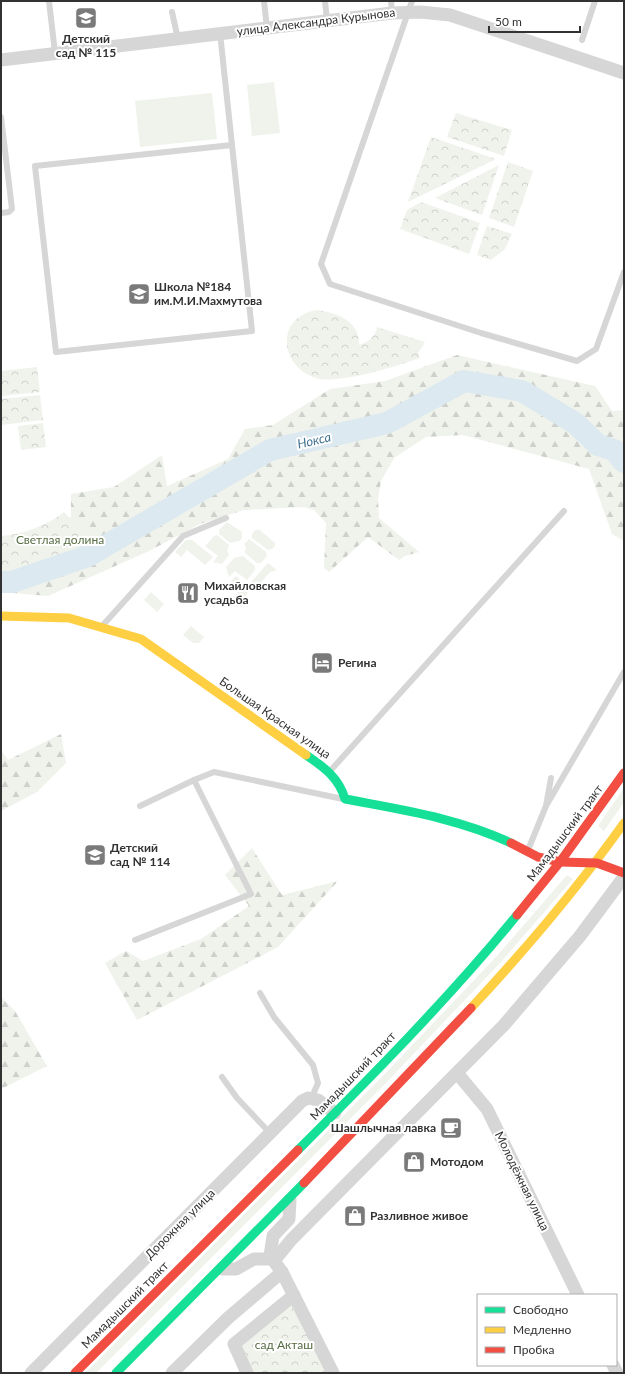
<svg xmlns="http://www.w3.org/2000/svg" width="625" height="1374" font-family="Lato,sans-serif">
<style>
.grass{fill:#f0f3ec}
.forest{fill:url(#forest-firs)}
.park{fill:url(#park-crowns)}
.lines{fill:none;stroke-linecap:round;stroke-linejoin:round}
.river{stroke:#dce9f0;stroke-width:22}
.lane{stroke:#d6d6d6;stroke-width:6}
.street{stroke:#d6d6d6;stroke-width:13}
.fast{stroke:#16e098;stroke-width:9}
.slow{stroke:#ffcf43;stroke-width:9}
.jam{stroke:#f24e42;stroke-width:9}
.labels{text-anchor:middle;stroke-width:4;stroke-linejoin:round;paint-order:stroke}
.street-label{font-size:12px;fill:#323232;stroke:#fff}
.poi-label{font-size:12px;font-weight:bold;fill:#323232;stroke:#fff;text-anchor:start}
.park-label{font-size:12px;fill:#566c42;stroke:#fff}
.water-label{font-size:13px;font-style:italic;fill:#447491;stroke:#fff}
</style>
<defs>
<pattern id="forest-firs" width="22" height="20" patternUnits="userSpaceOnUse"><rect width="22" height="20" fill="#f0f3ec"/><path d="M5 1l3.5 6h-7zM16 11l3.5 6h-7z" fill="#ced1cb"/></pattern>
<pattern id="park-crowns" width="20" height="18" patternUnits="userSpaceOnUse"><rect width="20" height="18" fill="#f0f3ec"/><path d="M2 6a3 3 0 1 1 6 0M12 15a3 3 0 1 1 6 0" fill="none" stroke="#ced1cb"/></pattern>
</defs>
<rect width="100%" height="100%" fill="#fff"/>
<!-- grass -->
<g class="grass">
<polygon points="274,82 280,133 252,136 247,85"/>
<polygon points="212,93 217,139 140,147 135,101"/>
<polygon points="227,522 242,532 242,538 239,541 230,543 219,534 219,530"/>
<polygon points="255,530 260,530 275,543 275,546 272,549 268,550 252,538 252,534"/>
<polygon points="217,535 229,545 227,550 229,555 222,564 213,562 218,556 205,546 214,536"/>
<polygon points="249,539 266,552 267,556 261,563 257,563 245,553 246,547 244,544"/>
<polygon points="186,540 192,540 213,557 205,565 187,550 181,557 175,552"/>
<polygon points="243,556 255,566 255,570 247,580 235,571 229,577 226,567 234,558"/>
<polygon points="268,563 277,570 270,572 253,592 254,585 251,582"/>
<polygon points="236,576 249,588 246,598 238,607 231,601 239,591 229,583"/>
<polygon points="151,592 164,604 157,612 144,600"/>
<polygon points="191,626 204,637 199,643 193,643 183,635"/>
<polygon points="624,788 624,802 604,831 598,826"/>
<polygon points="567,875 573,879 501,962 385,1084 96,1373 85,1373 380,1079 496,957"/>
</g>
<!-- forest -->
<g class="forest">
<polygon points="457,355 595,386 612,411 624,410 624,541 612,534 589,469 463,435 426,437 394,458 381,481 378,499 379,518 419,552 405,556 399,560 368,537 329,572 324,568 326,523 314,510 304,507 244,510 200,524 149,551 48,596 1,592 1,543 71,517 71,494 114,487 162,455 167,486 228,459 245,429 273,425 330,389 385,381"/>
<polygon points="61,734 66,763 37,792 1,811 1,750 8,760"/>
<polygon points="252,848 282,895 338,881 278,947 137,1020 105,963 126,951 143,961 201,939 249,906 225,875"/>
<polygon points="1,997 15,1011 47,1066 1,1089"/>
</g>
<!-- park -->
<g class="park">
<polygon points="456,113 512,130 504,156 447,137"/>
<polygon points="431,137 496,159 408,202"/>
<polygon points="508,162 533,171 514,227 489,218"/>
<polygon points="499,165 482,215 435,198"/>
<polygon points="421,202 480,223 469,254 400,229 407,210"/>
<polygon points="487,226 512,234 505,249 491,260 477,255"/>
<path d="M317 310C336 313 360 320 359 345 369 342 375 337 377 327L425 342 418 353 420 358C397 366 338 385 316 378 279 366 275 317 317 310Z"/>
<polygon points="37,367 40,392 1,396 1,371"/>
<polygon points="40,395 43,420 1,425 1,399"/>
<polygon points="43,423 46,447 21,450 18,426"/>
<path d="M64 512 97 547 64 561 1 569V536C23 534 46 526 64 512Z"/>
<polygon points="293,1302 329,1373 251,1373 238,1346"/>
</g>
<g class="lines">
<!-- river -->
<polyline class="river" points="1,582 12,582 88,556 270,450 387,423 464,381 522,391 575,423 598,445 614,450 624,462"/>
<!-- lane -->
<g class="lane">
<polyline points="49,1 55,53"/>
<polyline points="264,1 267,28"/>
<polyline points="325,1 327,20"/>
<polyline points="391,1 392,13"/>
<polyline points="412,1 321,264 330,284 481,333 577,361 596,349 624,272"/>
<polyline points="172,12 178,39"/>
<polyline points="220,33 232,145"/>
<polyline points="582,40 595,1"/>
<polyline points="1,117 12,209 9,212 1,213"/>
<polygon points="232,145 252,331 56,352 35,166"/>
<polyline points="103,625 183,536 226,518"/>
<polyline points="331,770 564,511"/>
<polyline points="140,806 194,780"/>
<polyline points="546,806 624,672"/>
<polyline points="528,850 546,806 551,778"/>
<polyline points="135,940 251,894 194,780 214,772 343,799"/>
<polyline points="260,993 274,1017 313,1065 318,1083 311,1099"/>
<polyline points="222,1077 237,1098 270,1133"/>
</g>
<!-- street -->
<g class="street">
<polyline points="1,60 392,13 420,12 450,15 624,73"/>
<polyline points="457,1073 487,1109 578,1295"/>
<polyline points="290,1200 289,1219 273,1236 270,1256 282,1272 333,1373"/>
<polyline points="274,1261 291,1240 504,1025 580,936 624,877"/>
<polyline points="222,1269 236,1269 254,1259 272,1259"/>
<polyline points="613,1365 617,1373"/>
<polyline points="31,1373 302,1101 308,1098 318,1100 335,1113"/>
<polyline points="172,1373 228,1318 282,1272"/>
<polyline points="247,1373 234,1344 294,1295"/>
</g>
<!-- fast -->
<g class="fast">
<path d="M306 755C324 767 339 778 345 799 402 810 458 818 511 843"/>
<path d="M298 1150C373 1075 449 998 517 915"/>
<polyline points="116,1373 304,1183"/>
</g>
<!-- slow -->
<g class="slow">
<polyline points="1,616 69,618 141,639 306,755"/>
<path d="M471 1008C526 949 577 889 624 823"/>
</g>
<!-- jam -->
<g class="jam">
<polyline points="511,843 538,857 560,862 597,863 624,873"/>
<polyline points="517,915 560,862 624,773"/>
<polyline points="304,1183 471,1008"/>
<polyline points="75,1373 298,1150"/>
</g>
</g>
<!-- icons -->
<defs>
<g id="school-square" transform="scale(1.15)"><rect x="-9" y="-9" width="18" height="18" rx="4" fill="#7a7a7a" stroke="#fff"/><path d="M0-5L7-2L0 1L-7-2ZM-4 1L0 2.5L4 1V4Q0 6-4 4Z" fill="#fff"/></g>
<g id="restaurant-square" transform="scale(1.15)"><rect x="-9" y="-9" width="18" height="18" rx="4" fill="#7a7a7a" stroke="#fff"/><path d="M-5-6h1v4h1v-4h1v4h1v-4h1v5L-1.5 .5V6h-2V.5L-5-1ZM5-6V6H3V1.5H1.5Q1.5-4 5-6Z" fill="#fff"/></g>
<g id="hotel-square" transform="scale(1.15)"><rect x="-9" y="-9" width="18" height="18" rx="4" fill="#7a7a7a" stroke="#fff"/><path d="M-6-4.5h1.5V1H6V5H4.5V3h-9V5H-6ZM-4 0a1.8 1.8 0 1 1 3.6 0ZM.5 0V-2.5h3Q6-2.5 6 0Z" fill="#fff"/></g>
<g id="cafe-square" transform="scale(1.15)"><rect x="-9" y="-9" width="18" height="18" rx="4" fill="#7a7a7a" stroke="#fff"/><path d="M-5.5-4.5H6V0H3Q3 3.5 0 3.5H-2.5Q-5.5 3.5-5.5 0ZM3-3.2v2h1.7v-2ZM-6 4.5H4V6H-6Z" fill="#fff"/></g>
<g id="shop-square" transform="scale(1.15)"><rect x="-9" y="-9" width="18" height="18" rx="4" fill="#7a7a7a" stroke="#fff"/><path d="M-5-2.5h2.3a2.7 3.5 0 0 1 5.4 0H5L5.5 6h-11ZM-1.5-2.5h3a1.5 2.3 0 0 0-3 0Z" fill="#fff"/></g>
</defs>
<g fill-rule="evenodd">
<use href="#school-square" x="86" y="18"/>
<use href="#school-square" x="139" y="294"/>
<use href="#restaurant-square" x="188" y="593"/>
<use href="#hotel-square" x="322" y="663"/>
<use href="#school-square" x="95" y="855"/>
<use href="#cafe-square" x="451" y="1128"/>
<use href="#shop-square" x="414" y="1162"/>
<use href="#shop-square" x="355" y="1216"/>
</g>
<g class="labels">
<!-- street labels -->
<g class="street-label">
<text transform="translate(316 22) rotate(-7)" y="4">улица Александра Курынова</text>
<text transform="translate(275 718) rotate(35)" y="4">Большая Красная улица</text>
<text transform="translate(565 833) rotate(-53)" y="4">Мамадышский тракт</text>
<text transform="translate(353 1076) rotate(-46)" y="4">Мамадышский тракт</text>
<text transform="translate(522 1181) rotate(64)" y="4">Молодёжная улица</text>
<text transform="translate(180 1224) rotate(-45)" y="4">Дорожная улица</text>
<text transform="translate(125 1305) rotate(-45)" y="4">Мамадышский тракт</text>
</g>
<!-- poi labels -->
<g class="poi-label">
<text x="86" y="43" text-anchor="middle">Детский<tspan x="86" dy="14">сад № 115</tspan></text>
<text x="154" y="291">Школа №184<tspan x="154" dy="14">им.М.И.Махмутова</tspan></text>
<text x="204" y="590">Михайловская<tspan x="204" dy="14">усадьба</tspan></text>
<text x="338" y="667">Регина</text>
<text x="110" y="852">Детский<tspan x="110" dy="14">сад № 114</tspan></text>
<text x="436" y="1132" text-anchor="end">Шашлычная лавка</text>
<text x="430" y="1166">Мотодом</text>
<text x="370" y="1220">Разливное живое</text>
</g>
<!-- park labels -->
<g class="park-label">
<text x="60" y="544">Светлая долина</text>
<text x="284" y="1349">сад Акташ</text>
</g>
<!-- water labels -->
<g class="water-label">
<text transform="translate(314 440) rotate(-13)" y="5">Нокса</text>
</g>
</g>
<!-- border -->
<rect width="625" height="1374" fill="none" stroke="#323232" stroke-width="4"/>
<!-- legend -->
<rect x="477" y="1294" width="140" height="72" fill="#ffffff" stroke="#adadad"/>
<rect x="485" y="1307" width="20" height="6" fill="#16e098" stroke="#adadad"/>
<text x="513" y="1314" font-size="12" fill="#323232">Свободно</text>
<rect x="485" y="1327" width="20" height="6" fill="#ffcf43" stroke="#adadad"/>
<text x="513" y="1334" font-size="12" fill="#323232">Медленно</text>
<rect x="485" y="1347" width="20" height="6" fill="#f24e42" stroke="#adadad"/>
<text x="513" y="1354" font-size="12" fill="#323232">Пробка</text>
<!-- scale -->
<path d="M489 26v6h91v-6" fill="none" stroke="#323232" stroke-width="2"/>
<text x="495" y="26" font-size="12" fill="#323232" stroke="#ffffff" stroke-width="3" paint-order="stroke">50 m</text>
</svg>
